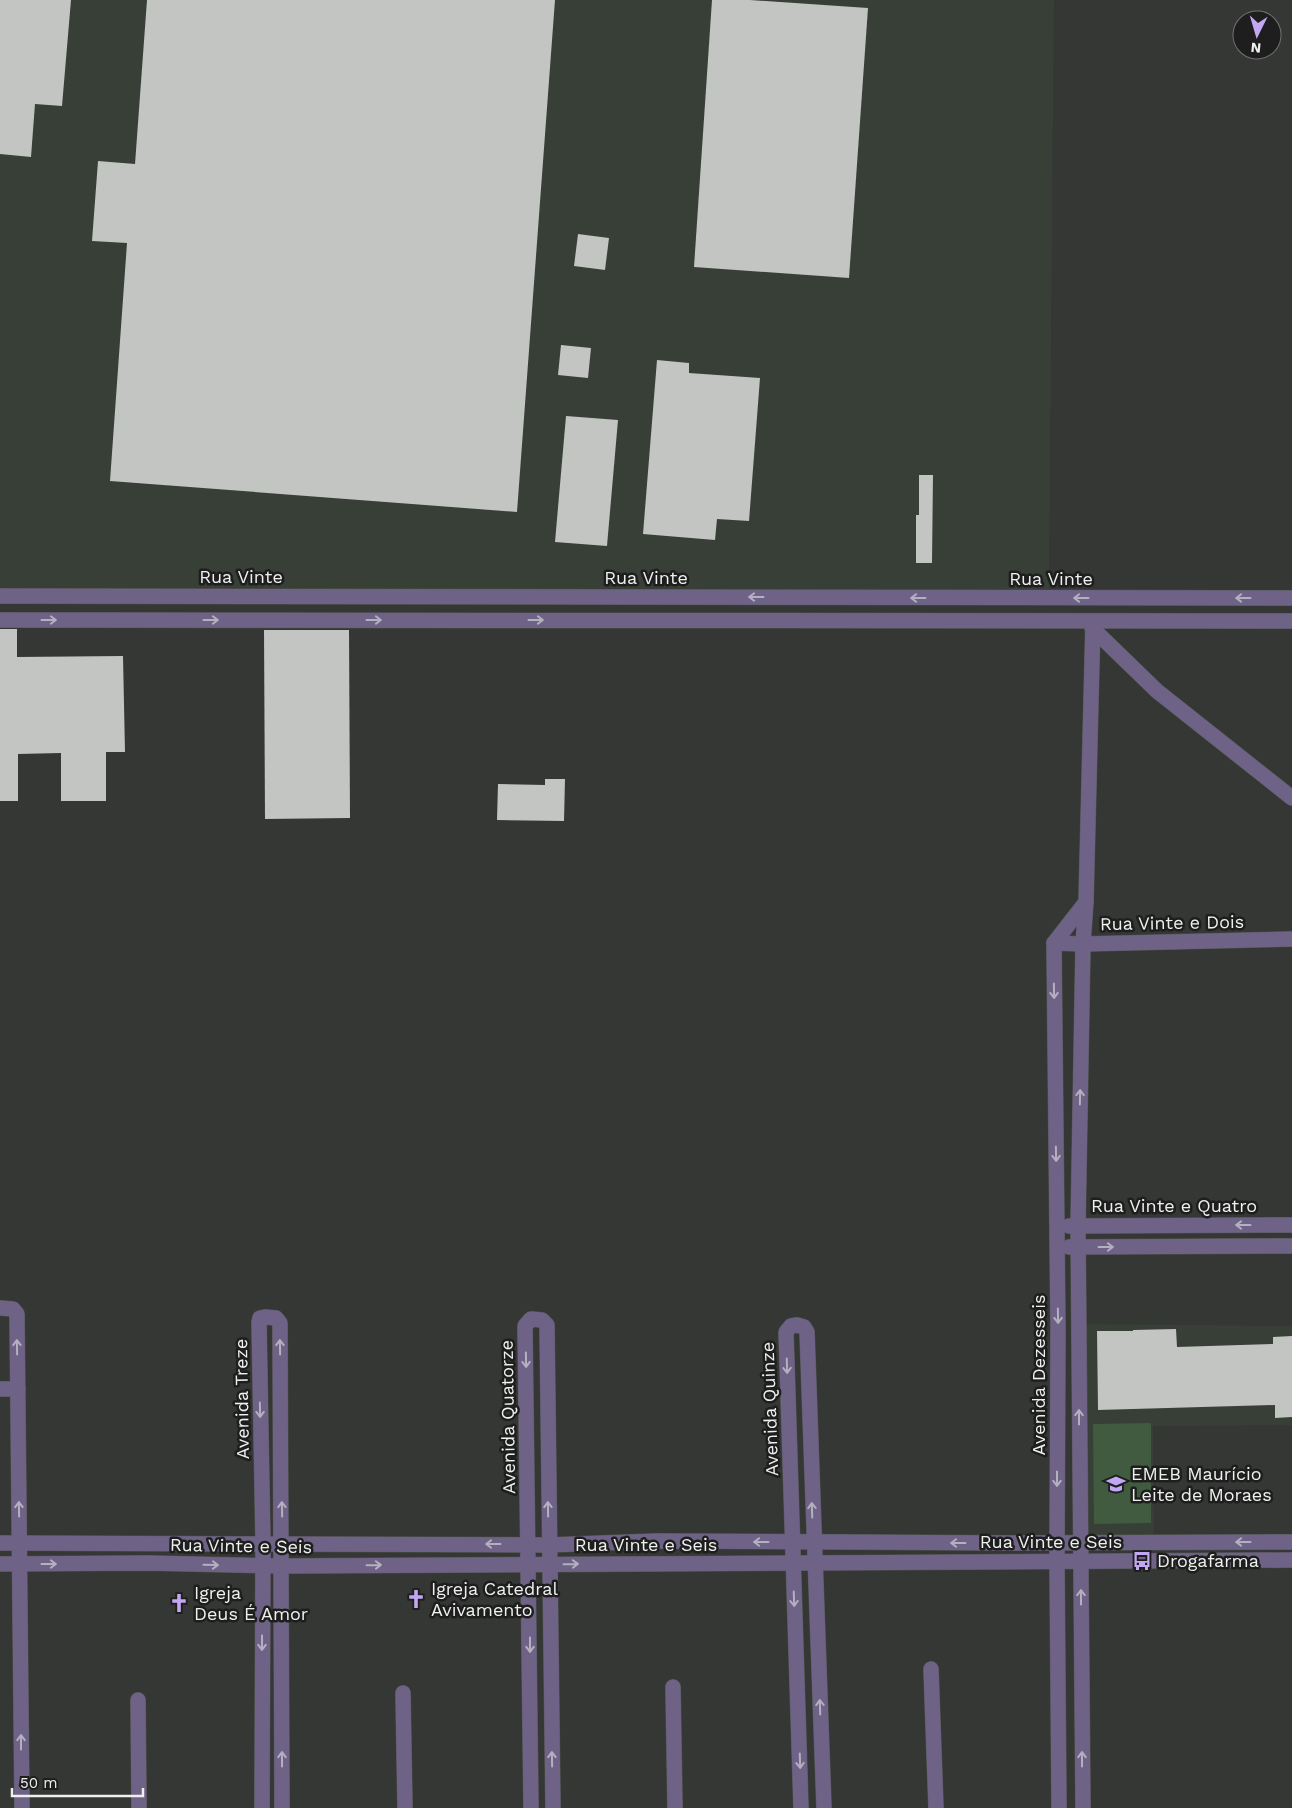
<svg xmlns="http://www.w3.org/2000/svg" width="1292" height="1808" font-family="'Work Sans',sans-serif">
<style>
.built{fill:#373f37}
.green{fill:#405b40}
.building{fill:#c2c5c2}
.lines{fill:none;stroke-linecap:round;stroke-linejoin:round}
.street-casing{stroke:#535553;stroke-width:16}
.street{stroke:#6f6287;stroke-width:15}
.oneway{stroke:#b5b0c0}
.labels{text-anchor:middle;stroke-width:5;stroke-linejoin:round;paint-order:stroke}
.street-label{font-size:18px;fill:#eef0ee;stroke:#1d1e1d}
.poi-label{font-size:18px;fill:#eef0ee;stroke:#1d1e1d;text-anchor:start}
</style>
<rect width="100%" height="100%" fill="#353735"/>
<!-- built -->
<g class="built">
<polygon points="0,0 1054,0 1049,589 569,594 0,591"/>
<polygon points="1078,1324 1292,1326 1292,1425 1153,1426 1154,1543 1080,1543"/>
</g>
<!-- green -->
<polygon class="green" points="1151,1423 1151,1523 1094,1524 1093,1424"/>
<!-- building -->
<g class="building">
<polygon points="0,0 71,0 62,106 35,104 31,157 0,154"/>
<polygon points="147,0 555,0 517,512 110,481 127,243 92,241 98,161 135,164"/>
<polygon points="712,0 750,0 868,8 849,278 694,267"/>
<polygon points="578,234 609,238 605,270 574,266"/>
<polygon points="561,345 591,348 588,378 558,375"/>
<polygon points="657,360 689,363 689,373 760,378 749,521 717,519 715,540 643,534"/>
<polygon points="566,416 618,420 607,546 555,542"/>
<polygon points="919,475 933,475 932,563 916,563 916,515 919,515"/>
<polygon points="0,629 17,629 17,657 123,656 125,752 106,752 106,801 61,801 61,753 18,754 18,801 0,801"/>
<polygon points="264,630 349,630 350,818 265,819"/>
<polygon points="545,779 565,779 564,821 497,820 498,784 545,785"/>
<polygon points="1176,1329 1177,1347 1273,1344 1273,1337 1292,1336 1292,1417 1275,1418 1275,1405 1098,1410 1097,1331 1133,1331 1133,1330"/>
</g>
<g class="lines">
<!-- street casing -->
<g class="street-casing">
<g id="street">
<polyline points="0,596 1292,598"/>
<polyline points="0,620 1292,621"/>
<polyline points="1092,628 1157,691 1292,798"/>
<polyline points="1054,943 1058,1331 1057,1561 1059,1808"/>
<polyline points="1054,943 1083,944 1292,939"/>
<polyline points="1054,943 1086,902"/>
<polyline points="1069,1226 1292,1225"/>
<polyline points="1069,1247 1292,1246"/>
<polyline points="0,1308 13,1309 17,1314 22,1808"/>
<polyline points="0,1389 18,1389"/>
<polyline points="0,1543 549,1545 656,1541 1009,1543 1292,1542"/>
<polyline points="0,1564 147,1563 282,1566 1292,1560"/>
<polyline points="931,1669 936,1808"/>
<polyline points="673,1687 675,1808"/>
<polyline points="403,1693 405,1808"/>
<polyline points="138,1700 139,1808"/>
<polyline points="262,1808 263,1543 259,1322 260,1318 265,1317 276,1318 280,1323 282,1808"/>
<polyline points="531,1808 525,1326 531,1319 542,1320 547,1325 553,1808"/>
<polyline points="801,1808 786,1332 791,1326 797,1325 804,1327 807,1332 824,1808"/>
<polyline points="1083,1808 1078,1226 1083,944 1086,902 1093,621"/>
</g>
</g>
<!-- street -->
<use href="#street" class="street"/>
</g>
<!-- one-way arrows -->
<defs><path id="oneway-shaft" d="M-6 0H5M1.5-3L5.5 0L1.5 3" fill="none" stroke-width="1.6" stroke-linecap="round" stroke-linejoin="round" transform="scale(1.25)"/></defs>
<g class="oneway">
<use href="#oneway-shaft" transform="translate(756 597) rotate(-180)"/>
<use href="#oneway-shaft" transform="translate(918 598) rotate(-180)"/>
<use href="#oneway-shaft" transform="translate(1081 598) rotate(-180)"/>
<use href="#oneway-shaft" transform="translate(1243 598) rotate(-180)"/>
<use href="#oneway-shaft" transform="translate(49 620)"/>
<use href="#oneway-shaft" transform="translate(211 620)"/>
<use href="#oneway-shaft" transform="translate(374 620)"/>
<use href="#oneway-shaft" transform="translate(536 620)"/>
<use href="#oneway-shaft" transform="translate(1054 991) rotate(89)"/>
<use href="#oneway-shaft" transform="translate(1080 1097) rotate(-89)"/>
<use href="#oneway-shaft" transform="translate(1056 1154) rotate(89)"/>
<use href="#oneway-shaft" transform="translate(1243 1225) rotate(180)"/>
<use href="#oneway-shaft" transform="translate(1106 1247)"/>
<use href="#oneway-shaft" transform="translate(1058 1316) rotate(89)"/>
<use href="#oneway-shaft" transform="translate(17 1347) rotate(-91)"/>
<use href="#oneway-shaft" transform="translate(280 1347) rotate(-91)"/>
<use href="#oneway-shaft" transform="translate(526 1360) rotate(89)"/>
<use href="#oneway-shaft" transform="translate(787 1366) rotate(88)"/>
<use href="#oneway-shaft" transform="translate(260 1410) rotate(89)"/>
<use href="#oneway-shaft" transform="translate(1079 1417) rotate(-90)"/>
<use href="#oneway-shaft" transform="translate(1057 1479) rotate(90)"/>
<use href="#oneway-shaft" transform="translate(19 1509) rotate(-91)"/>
<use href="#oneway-shaft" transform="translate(282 1509) rotate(-91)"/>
<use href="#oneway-shaft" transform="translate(548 1509) rotate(-91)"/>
<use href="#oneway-shaft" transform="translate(812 1510) rotate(-92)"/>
<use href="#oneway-shaft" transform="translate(761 1542) rotate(-180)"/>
<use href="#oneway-shaft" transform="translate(1243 1542) rotate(180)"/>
<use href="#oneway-shaft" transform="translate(958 1543) rotate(-180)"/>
<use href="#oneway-shaft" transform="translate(493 1544) rotate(-180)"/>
<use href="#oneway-shaft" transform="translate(49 1564)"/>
<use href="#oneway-shaft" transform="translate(571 1564) rotate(-1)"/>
<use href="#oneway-shaft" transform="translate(211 1565) rotate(1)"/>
<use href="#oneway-shaft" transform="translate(374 1565) rotate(-1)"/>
<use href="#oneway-shaft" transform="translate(1081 1597) rotate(-90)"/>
<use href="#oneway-shaft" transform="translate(794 1599) rotate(88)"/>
<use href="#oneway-shaft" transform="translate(262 1643) rotate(90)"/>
<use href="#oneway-shaft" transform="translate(530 1645) rotate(90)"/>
<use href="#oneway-shaft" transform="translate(820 1707) rotate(-92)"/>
<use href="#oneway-shaft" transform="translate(21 1742) rotate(-90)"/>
<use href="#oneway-shaft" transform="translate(282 1759) rotate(-90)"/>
<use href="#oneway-shaft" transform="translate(552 1759) rotate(-91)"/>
<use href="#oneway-shaft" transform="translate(1082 1759) rotate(-90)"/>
<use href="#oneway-shaft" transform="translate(800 1761) rotate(88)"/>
</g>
<!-- icons -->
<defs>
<g id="school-bare" transform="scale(1.5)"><path d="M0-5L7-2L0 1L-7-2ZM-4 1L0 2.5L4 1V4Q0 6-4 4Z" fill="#c2a7f2" stroke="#1d1e1d" stroke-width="2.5" paint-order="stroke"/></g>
<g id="bus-bare" transform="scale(1.5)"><path d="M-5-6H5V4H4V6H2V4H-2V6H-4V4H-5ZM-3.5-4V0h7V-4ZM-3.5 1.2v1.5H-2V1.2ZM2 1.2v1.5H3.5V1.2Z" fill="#c2a7f2" stroke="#1d1e1d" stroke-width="2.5" paint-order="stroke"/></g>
<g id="church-bare" transform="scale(1.5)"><path d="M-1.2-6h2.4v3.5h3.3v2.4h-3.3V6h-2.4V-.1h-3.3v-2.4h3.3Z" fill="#c2a7f2" stroke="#1d1e1d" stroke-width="2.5" paint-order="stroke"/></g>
</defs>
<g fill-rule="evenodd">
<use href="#school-bare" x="1116" y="1484"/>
<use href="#bus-bare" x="1142" y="1561"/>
<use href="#church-bare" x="416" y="1599"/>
<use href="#church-bare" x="179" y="1603"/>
</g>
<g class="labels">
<!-- street labels -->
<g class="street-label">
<text x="241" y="583">Rua Vinte</text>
<text x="646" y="584">Rua Vinte</text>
<text x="1051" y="585">Rua Vinte</text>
<text transform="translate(1172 923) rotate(-1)" y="6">Rua Vinte e Dois</text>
<text x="1174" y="1212">Rua Vinte e Quatro</text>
<text transform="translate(1039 1375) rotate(-90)" y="6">Avenida Dezesseis</text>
<text transform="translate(242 1399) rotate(-91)" y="6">Avenida Treze</text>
<text transform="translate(770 1409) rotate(-92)" y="6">Avenida Quinze</text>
<text transform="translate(508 1417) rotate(-91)" y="6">Avenida Quatorze</text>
<text x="1051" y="1548">Rua Vinte e Seis</text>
<text x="646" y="1551">Rua Vinte e Seis</text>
<text transform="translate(241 1546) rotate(1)" y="6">Rua Vinte e Seis</text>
</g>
<!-- poi labels -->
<g class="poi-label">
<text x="1131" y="1480">EMEB Maurício<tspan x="1131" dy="21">Leite de Moraes</tspan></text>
<text x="1157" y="1567">Drogafarma</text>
<text x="431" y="1595">Igreja Catedral<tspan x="431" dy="21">Avivamento</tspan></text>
<text x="194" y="1599">Igreja<tspan x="194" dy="21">Deus É Amor</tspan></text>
</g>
</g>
<!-- north arrow -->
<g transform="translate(1257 35) rotate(185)"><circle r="24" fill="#1d1e1d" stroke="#717271"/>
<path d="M0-4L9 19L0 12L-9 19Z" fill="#c2a7f2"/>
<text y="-8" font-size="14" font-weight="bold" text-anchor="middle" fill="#eef0ee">N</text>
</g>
<!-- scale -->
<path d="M12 1788v8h131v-8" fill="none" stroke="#eef0ee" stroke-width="2.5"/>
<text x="20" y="1788" font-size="15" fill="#eef0ee" stroke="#1d1e1d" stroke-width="4" paint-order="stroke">50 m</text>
</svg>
